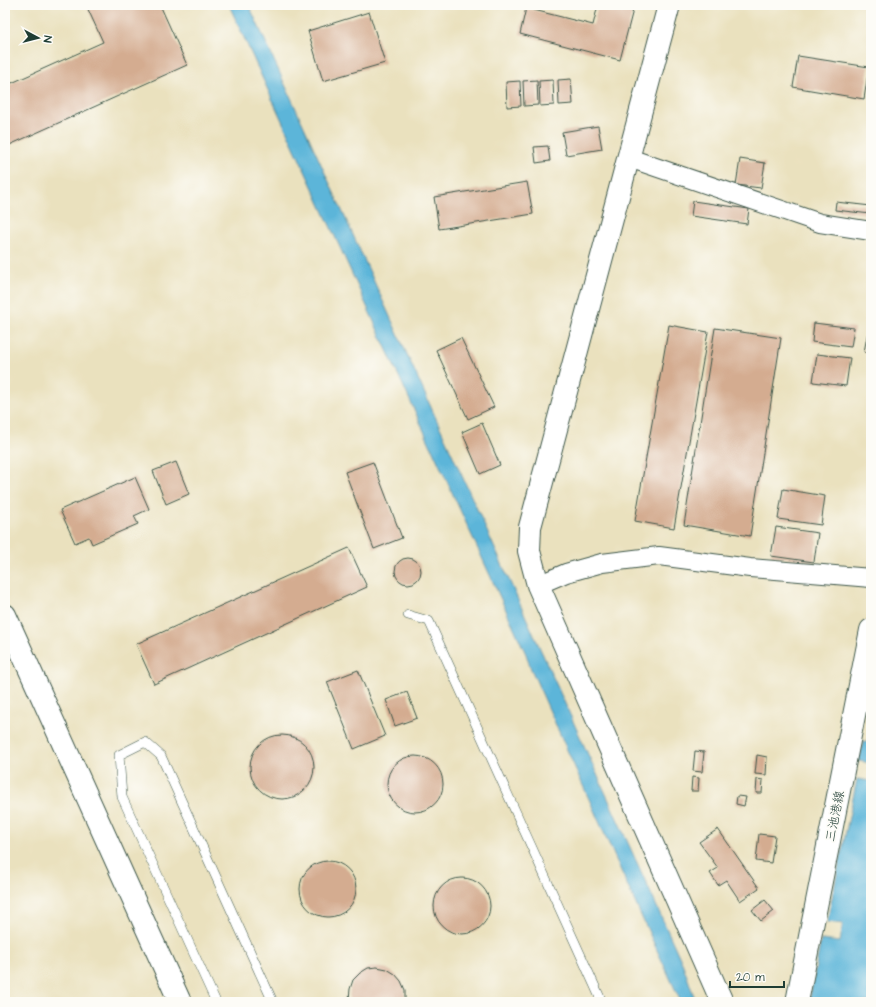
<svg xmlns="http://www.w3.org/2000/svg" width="876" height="1007" font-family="'Architects Daughter','Klee One',sans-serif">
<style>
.water{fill:#5cb5d9;stroke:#3e7986}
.building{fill:#d4ac90}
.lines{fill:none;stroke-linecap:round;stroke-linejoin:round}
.lane-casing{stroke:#3d5649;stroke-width:10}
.street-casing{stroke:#3d5649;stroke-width:20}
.secondary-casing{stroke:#3d5649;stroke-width:24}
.lane{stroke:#fff;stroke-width:9}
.street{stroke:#fff;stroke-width:18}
.secondary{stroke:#fff;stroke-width:22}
.labels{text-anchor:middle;stroke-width:3.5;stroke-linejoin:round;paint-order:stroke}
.street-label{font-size:13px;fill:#1f3d34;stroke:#fdfcf7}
</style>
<rect width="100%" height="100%" fill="#fdfcf7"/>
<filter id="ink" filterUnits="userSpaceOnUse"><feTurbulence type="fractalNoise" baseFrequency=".025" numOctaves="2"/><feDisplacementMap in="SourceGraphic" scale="8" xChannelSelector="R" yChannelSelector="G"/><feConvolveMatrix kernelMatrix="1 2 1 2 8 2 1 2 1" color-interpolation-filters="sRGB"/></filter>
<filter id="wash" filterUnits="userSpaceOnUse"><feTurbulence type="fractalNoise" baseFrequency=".012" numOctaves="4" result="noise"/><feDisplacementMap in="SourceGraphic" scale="16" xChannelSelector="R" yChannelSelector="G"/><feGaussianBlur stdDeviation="0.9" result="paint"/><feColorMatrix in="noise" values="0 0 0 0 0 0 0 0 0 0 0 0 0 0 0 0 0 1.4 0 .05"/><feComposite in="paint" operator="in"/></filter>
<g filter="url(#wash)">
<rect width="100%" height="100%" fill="#eae1be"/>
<!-- water -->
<g class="water">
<polygon points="229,5 249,5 648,887 683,965 696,1002 681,1002 638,909 531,669 526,654"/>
<polygon points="863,741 871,742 871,763 859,761"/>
<polygon points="857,779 871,781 871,1002 809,1002 821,940 840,942 843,924 827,922"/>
</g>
<g id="blocks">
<!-- building -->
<g class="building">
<polygon points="86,5 160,5 187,65 5,147 5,86 103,42"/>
<polygon points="301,5 322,5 303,11"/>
<polygon points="598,5 631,5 634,6 620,60 520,34 526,8 593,25"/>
<polygon points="369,12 385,63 323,81 308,31"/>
<polygon points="798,56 869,67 864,99 793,87"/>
<polygon points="571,79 573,104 559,105 558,80"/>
<polygon points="537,80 538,105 524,106 523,81"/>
<polygon points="553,80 554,105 540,106 539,81"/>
<polygon points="520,81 521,106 507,107 506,82"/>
<polygon points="598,126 602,149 566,155 562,132"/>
<polygon points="548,146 550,161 536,163 534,147"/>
<polygon points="740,159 765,163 761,188 736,185"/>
<polygon points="527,182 533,214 439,229 434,197"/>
<polygon points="693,201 749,209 747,224 691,216"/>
<polygon points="836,202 871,206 871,214 835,210"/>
<polygon points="814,323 854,328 851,347 812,342"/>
<polygon points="669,325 708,332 674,528 635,521"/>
<polygon points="715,328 781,338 750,536 684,525"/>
<polygon points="868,331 871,332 871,354 864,352"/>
<polygon points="461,338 494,407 468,419 436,350"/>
<polygon points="817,354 850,358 846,386 813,382"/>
<polygon points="482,423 500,465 480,474 462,432"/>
<polygon points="176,462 189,494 166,504 153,471"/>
<polygon points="373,462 402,538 374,549 345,472"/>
<polygon points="135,477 149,509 134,516 138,524 92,544 89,537 75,543 60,510"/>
<polygon points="783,489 825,496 821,525 778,519"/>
<polygon points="776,527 818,533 814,562 771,556"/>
<polygon points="349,548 367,587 154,684 136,644"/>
<circle cx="408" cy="571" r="13"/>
<polygon points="358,670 385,736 354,749 327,682"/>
<polygon points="407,692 417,718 395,726 386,700"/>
<circle cx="282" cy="767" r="32"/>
<polygon points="695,751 704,752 702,772 693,771"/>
<polygon points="757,755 767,757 766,775 755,774"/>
<circle cx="415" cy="784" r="28"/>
<polygon points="692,777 699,778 698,791 691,791"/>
<polygon points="757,779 763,780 762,793 756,793"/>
<polygon points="737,796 746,797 744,806 736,804"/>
<polygon points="718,829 759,888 740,901 726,880 718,885 710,873 718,868 699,842"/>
<polygon points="759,834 775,836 771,863 756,861"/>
<circle cx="328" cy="889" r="28"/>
<circle cx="462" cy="906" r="28"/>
<polygon points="765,900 774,911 761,921 752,910"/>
<polygon points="377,967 387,969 395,974 401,981 405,990 405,999 404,1002 350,1002 349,999 350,989 353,980 360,973 368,968"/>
</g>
</g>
</g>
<g filter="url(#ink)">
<use href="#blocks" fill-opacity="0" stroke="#3d5649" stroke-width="1"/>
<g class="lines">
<!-- lane casing -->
<g class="lane-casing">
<g id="lane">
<polyline points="408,615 429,621 602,1002"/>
<polyline points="216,1002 122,797 119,755 145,742 161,756 273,1002"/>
</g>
</g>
<!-- street casing -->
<g class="street-casing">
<g id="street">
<polyline points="629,158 820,223 871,231"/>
<polyline points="538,585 566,573 602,563 659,556 750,568 871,578"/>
</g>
</g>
<!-- secondary casing -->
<g class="secondary-casing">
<g id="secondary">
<polyline points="669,5 530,527 529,551 538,585 722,1002"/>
<polyline points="5,615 180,1002"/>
<polyline points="797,1002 871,630"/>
</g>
</g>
<!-- lane -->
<use href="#lane" class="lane"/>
<!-- street -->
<use href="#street" class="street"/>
<!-- secondary -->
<use href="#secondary" class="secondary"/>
</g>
</g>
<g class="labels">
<!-- street labels -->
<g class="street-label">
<text transform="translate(834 816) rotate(-79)" y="5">三池港線</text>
</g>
</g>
<!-- margin -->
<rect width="876" height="1007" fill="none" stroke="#fdfcf7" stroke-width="20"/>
<!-- north arrow -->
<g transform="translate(38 38) rotate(97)" stroke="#fdfcf7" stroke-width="3" paint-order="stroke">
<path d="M0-3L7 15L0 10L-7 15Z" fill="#1f3d34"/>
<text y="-6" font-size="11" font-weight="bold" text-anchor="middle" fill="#1f3d34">N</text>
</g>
<!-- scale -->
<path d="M730 981v6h54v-6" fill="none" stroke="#1f3d34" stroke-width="2"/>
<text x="736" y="981" font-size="12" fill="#1f3d34" stroke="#fdfcf7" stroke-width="3" paint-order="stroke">20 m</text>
</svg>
